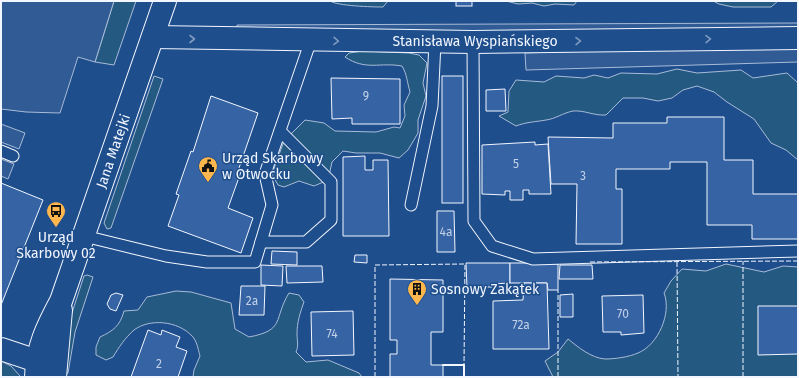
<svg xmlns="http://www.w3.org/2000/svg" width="799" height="378" font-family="'Fira Sans',sans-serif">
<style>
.green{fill:#245a82;stroke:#a8bbd7}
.parking{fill:#305b95;stroke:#a8bbd7}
.building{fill:#3563a3;stroke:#f2f6ff}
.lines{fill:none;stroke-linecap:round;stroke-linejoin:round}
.lane-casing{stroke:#f2f6ff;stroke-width:13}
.street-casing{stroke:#f2f6ff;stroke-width:24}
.secondary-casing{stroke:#f2f6ff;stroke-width:24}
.lane{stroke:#1f4e8c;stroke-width:11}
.street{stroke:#1f4e8c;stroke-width:22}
.secondary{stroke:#1f4e8c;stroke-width:22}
.fence{stroke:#f2f6ff;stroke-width:1;stroke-dasharray:5 2;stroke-linecap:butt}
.wall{stroke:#f2f6ff;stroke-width:2}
.oneway{stroke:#7e9ac0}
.labels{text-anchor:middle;stroke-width:3;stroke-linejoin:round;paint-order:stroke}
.number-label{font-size:12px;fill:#c3d1e8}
.street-label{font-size:14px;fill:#f2f6ff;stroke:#1f4e8c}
.poi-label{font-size:14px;fill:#f2f6ff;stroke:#1f4e8c;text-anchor:start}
</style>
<rect width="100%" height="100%" fill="#1f4e8c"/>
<!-- green -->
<g class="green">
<polygon points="114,1 136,1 114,65 95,62"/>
<path d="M330 1H388L383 7C372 7 338 6 330 1Z"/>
<polygon points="506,1 577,1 574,5 555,4 544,6 532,3 518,4"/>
<polygon points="713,1 778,1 771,7 733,7 719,4"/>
<path d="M363 51 409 53 419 55 427 63 423 83 426 96 418 120V133L408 150 399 158 380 153H356L343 151 332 162 328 180 314 186 299 181 284 187 278 185 272 174 284 141 305 120 324 123 335 131 376 132 394 127 400 128 405 116 404 105 410 92C407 82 407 74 402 66 380 62 366 71 345 57L349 53Z"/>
<path d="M677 69 697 73 741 70 753 78 787 73 798 83V160L786 150 771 143 754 119 727 102 714 92 697 86 683 90 672 98 658 101 643 98H623L606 115C595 116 584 110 573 111 563 113 555 119 546 120 535 122 526 122 516 126L499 116 508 112 509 91 516 80 544 82 556 76 584 78 594 75 608 78 621 73 657 74Z"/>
<polygon points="154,76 163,79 111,228 107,229 104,223"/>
<path d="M726 264 764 272 783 266 798 267V377H553L545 361 558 352 568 339C578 347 591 358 605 359 615 359 629 357 638 353 658 345 672 313 664 293L671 281 682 269 706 271Z"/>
<polygon points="87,275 93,277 75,332 68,373 64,377 69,322 84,276"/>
<path d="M176 291 191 292 231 303 235 329 249 337C286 330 273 319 289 293L299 295 304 302C300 313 297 322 297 334 297 341 299 345 296 352L306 362 328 360 359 373 362 377H193L194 370 200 356C198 349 197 341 192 336 178 321 150 318 134 330 125 338 119 347 113 357L106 360 96 355V347L100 337C113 331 120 326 124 311L138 310 147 297Z"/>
<polygon points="1,361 11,366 21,377 1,377"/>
</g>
<!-- parking -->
<g class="parking">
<polygon points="1,1 114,1 95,62 78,57 60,113 26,112 1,109"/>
<polygon points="798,23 798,31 237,33 237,25"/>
<polygon points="798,45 798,62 526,70 525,53"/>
<polygon points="1,124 25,133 19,149 1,142"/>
<polygon points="1,159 14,164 8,179 1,176"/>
</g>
<!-- building -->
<g class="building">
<rect x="456" y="1" width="16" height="5"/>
<rect x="442" y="76" width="21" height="127"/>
<polygon points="331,78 400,79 400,124 352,124 352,118 332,119"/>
<polygon points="505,89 506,111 486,111 486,90"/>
<polygon points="211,96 258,113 239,168 242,169 228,208 253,218 241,253 168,226 179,195 176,194 191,151 193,152"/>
<polygon points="667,117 724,117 724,160 753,160 753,194 798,194 798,239 752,239 752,225 707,225 707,162 670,162 670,169 616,169 616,189 622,189 622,244 576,244 577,184 551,184 548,137 613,138 613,123 667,123"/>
<polygon points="535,142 535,145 548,144 551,194 529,194 529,190 523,190 523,200 510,200 510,191 505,191 505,195 482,194 482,145"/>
<polygon points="365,156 365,170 373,170 373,160 388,160 389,236 343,236 343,157"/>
<polygon points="1,183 43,200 1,305"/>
<polygon points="437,211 454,211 455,252 437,252"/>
<polygon points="272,251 297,252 297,265 271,264"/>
<polygon points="355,255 367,255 367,263 354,262"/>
<polygon points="466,263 510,263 510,283 492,284 492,287 467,287"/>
<polygon points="510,263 558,263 558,290 548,290 547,283 510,283"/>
<polygon points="261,265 283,266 282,286 261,285"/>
<polygon points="560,265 592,265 593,279 559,279"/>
<polygon points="286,266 322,266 323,282 287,283"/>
<polygon points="390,279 443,280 443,332 431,332 431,365 443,365 443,377 390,377 390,354 397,354 397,340 390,340"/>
<polygon points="524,283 547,283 549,349 493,349 493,301 523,300"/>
<polygon points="241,286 265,286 264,315 239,315"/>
<polygon points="116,293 123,295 116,311 110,309 107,304 111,295"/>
<polygon points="573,294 573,317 560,317 560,295"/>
<polygon points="643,295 644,333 621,335 621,332 603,332 602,296"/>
<polygon points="758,306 798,306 798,354 758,355"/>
<polygon points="353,311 354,355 312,356 311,312"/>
<polygon points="148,330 161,335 162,330 180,337 176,347 187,351 178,377 131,377"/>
</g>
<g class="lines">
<!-- lane casing -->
<g class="lane-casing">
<g id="lane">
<polyline points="473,42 474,221 492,246 533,259 798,251"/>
<polyline points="1,151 13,156"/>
<polyline points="411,205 432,106 435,42"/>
<polyline points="84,236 166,256 207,262 255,262 272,205 265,174 311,40"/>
<polyline points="261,242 306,242 331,220 331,182 280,131"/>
</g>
</g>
<!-- street casing -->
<g class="street-casing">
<g id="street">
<polyline points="153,37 473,42 798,38"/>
<polyline points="1,349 37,361"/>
</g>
</g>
<!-- secondary casing -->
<g class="secondary-casing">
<g id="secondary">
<path d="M36 377C37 347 47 327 61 301L165 1"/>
<polyline points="55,377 61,310"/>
</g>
</g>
<!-- lane -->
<use href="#lane" class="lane"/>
<!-- street -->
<use href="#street" class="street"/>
<!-- secondary -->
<use href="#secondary" class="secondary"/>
<!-- fence -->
<g class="fence">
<polyline points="590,262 798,261"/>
<polyline points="677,262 678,377"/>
<polyline points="375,377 375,265 465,264 464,365"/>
<polyline points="558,377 558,290"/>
<polyline points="743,377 743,261"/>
</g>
<!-- wall -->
<polyline class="wall" points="443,365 464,365 464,377"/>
</g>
<!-- one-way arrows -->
<defs><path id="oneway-chevron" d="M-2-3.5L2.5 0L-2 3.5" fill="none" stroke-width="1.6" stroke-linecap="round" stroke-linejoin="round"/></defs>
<g class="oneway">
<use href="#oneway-chevron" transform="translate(192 39)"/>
<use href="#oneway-chevron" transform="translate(708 39) rotate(-1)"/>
<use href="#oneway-chevron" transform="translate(336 41) rotate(1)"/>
<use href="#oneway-chevron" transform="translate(578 41) rotate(-1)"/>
</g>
<!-- icons -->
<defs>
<g id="civic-pin" transform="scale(1)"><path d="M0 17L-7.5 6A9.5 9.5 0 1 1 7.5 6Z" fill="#ffb74d" stroke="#1f4e8c"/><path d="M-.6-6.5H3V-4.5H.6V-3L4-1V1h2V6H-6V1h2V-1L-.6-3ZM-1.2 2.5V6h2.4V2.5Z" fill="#111"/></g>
<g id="bus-pin" transform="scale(1)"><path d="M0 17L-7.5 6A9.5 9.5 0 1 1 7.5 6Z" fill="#ffb74d" stroke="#1f4e8c"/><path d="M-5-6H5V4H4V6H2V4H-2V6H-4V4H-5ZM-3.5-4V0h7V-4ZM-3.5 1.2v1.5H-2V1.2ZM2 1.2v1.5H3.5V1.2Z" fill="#111"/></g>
<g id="building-pin" transform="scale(1)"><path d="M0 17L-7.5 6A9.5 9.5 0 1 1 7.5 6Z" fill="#ffb74d" stroke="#1f4e8c"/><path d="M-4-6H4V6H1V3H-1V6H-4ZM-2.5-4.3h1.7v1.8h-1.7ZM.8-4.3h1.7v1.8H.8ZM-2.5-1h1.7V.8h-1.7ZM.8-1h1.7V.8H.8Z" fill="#111"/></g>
</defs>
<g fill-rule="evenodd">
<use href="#civic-pin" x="208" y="166"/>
<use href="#bus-pin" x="56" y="211"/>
<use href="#building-pin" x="417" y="289"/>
</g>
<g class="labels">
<!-- number labels -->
<g class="number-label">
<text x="366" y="100">9</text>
<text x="516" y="168">5</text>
<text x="583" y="180">3</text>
<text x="446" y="236">4a</text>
<text x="252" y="305">2a</text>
<text x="623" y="318">70</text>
<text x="521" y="329">72a</text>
<text x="332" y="338">74</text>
<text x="159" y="368">2</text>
</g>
<!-- street labels -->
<g class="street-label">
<text x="475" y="46">Stanisława Wyspiańskiego</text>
<text transform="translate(113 151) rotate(-71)" y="5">Jana Matejki</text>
</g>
<!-- poi labels -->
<g class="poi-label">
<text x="222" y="163">Urząd Skarbowy<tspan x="222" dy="16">w Otwocku</tspan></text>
<text x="56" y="242" text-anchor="middle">Urząd<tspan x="56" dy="16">Skarbowy 02</tspan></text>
<text x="431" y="294">Sosnowy Zakątek</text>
</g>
</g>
<!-- border -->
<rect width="799" height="378" fill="none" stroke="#f2f6ff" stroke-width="4"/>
</svg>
